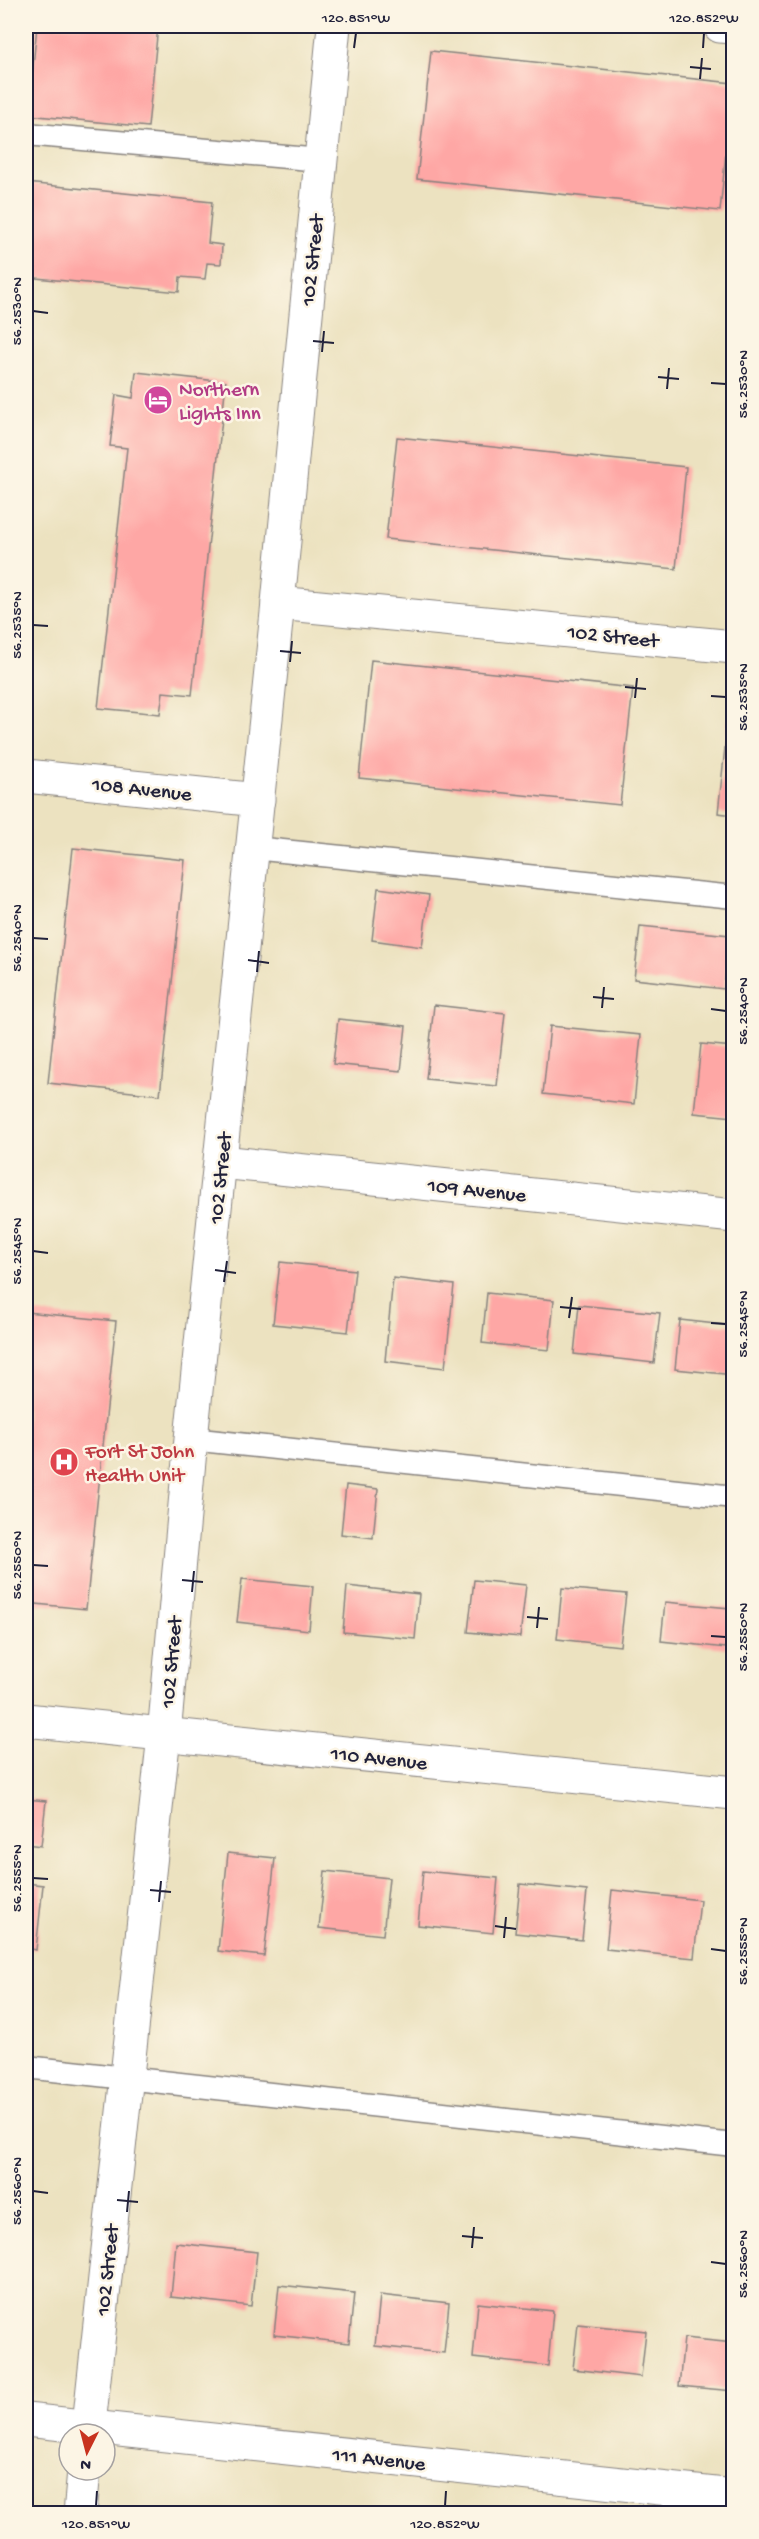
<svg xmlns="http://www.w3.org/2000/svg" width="759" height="2539" font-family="'Gochi Hand',sans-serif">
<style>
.building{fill:#fea7a5}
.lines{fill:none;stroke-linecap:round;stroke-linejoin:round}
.service-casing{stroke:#87827e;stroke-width:25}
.minor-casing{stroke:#87827e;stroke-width:35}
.service{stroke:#fff;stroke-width:22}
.minor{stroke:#fff;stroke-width:33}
.ticks{fill:none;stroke:#22223b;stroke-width:2}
.labels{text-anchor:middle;stroke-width:5;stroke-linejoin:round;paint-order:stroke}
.street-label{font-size:21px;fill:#22223b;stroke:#fcf5e5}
.hotel-label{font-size:21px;fill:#b23c85;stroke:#fcf5e5;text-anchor:start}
.health-label{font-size:21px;fill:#be3a42;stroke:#fcf5e5;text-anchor:start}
.neatline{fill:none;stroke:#22223b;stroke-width:2}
.ticks-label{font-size:15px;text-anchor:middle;fill:#22223b}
</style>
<rect width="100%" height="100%" fill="#fcf5e5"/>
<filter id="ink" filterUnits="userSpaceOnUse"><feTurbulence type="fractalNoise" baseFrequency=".0167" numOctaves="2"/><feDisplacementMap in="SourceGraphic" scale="12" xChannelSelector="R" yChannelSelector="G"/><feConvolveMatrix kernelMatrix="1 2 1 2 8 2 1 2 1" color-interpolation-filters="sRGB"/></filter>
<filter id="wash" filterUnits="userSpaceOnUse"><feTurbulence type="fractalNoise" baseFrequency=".008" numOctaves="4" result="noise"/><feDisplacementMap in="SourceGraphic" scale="24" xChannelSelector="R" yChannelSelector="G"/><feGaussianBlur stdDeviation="1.35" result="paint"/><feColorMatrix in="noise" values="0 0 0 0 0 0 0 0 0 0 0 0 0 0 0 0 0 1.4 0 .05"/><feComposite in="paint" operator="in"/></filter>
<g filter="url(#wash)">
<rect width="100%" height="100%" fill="#ece2c0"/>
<g id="blocks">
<!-- building -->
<g class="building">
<polygon points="37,26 158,26 148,127 28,115"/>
<polygon points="431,51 733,83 720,211 417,179"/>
<polygon points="26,183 212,202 208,243 222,245 221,264 207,263 205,279 180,277 179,292 26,277"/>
<polygon points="136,372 226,382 192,695 163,692 160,714 98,708 127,448 110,446 116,395 133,398"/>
<polygon points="397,437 686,467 676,569 386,539"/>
<polygon points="371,660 633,688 620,805 359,778"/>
<polygon points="731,692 734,692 734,815 718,813"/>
<polygon points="73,848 185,860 160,1095 48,1083"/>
<polygon points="378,888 429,895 422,947 372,940"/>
<polygon points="640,926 730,935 724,989 634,979"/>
<polygon points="434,1005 505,1013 497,1086 426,1079"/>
<polygon points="338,1019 406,1026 401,1071 333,1064"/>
<polygon points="550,1026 641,1035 634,1104 543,1094"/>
<polygon points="701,1044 734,1047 734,1117 694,1113"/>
<polygon points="280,1262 355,1270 348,1332 273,1324"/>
<polygon points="393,1278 454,1285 445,1368 385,1361"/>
<polygon points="487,1293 554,1300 549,1350 482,1343"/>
<polygon points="579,1305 660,1313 654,1363 574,1354"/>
<polygon points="26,1312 116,1321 86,1609 26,1603"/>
<polygon points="680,1320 734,1326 734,1375 675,1369"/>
<polygon points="346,1485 378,1489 373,1538 341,1534"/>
<polygon points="242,1579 313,1586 309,1630 237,1622"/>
<polygon points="474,1580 526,1585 520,1637 468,1632"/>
<polygon points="347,1586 419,1594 415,1639 343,1632"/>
<polygon points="562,1588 626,1594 620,1646 557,1639"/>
<polygon points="665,1602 730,1608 726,1648 661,1641"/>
<polygon points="26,1799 46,1801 41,1846 26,1844"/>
<polygon points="228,1853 275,1858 264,1956 218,1951"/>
<polygon points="325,1871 389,1878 383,1935 319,1928"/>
<polygon points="423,1871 498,1878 493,1933 418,1925"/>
<polygon points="26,1883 43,1885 36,1950 26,1948"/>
<polygon points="520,1884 587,1891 582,1940 515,1933"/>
<polygon points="612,1890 700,1900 694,1958 606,1949"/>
<polygon points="26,1971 30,1972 27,2001 26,2001"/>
<polygon points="176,2243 257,2252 251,2306 171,2297"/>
<polygon points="279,2285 354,2293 349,2343 274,2335"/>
<polygon points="380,2295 449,2303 444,2353 375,2346"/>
<polygon points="478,2303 553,2311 548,2366 473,2358"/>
<polygon points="578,2324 646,2331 641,2377 573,2369"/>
<polygon points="684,2338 734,2343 734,2391 679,2386"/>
</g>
</g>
</g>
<g filter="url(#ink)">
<use href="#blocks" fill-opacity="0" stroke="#87827e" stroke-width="1.5"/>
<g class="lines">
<!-- service casing -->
<g class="service-casing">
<g id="service">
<polyline points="26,134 321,160"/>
<polyline points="253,848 734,897"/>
<polyline points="191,1439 734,1497"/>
<polyline points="26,2067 734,2145"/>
</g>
</g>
<!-- minor casing -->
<g class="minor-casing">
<g id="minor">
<polyline points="720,26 734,27"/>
<polyline points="278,603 734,647"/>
<polyline points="26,776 258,800"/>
<polyline points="221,1162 734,1216"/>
<polyline points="26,1720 734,1793"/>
<polyline points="26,2420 734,2496"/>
<polyline points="88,2434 164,1735 191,1439 278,603 334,26"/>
<polyline points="80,2514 84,2470"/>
</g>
</g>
<!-- service -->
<use href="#service" class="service"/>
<!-- minor -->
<use href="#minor" class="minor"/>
</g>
</g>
<!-- ticks -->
<path class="ticks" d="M354 48 356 33M703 48 704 33M690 67 711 69M700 79 702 58M33 311 48 313M313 341 334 343M322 352 324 331M658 377 679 379M711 383 726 384M667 389 669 368M33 625 48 626M280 651 301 653M290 662 292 641M625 687 646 689M711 696 726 697M635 698 637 678M33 938 48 939M248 960 269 963M257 972 259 951M593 997 614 999M602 1008 604 987M711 1009 726 1011M33 1251 48 1253M215 1270 236 1273M224 1282 227 1261M560 1307 581 1309M569 1318 572 1297M711 1323 726 1324M33 1565 48 1566M182 1580 203 1582M192 1592 194 1571M527 1617 548 1619M537 1628 539 1607M711 1636 726 1637M33 1878 48 1879M150 1890 171 1892M159 1902 161 1881M495 1926 516 1929M504 1938 506 1917M711 1949 726 1951M33 2191 48 2193M117 2200 138 2202M127 2212 129 2191M462 2236 483 2238M472 2248 474 2227M711 2262 726 2264M96 2506 97 2491M445 2506 446 2491"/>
<!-- icons -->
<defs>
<g id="hotel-disc" transform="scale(1.5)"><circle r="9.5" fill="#d1479c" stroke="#fcf5e5"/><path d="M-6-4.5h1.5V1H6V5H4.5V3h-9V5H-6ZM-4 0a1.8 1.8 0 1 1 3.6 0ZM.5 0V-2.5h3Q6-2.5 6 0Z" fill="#fff"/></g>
<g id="hospital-disc" transform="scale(1.5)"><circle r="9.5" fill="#e0444e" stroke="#fcf5e5"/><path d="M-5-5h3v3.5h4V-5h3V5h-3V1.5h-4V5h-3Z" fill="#fff"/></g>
</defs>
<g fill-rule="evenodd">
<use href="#hotel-disc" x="158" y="400"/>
<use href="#hospital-disc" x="64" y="1462"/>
</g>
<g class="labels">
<!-- street labels -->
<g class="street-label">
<text transform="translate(311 260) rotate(-84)" y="7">102 Street</text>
<text transform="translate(613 635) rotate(6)" y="7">102 Street</text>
<text transform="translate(142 788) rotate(6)" y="7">108 Avenue</text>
<text transform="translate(219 1178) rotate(-84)" y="7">102 Street</text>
<text transform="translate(477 1189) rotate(6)" y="7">109 Avenue</text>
<text transform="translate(170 1662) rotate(-85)" y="7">102 Street</text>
<text transform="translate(379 1757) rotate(6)" y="7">110 Avenue</text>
<text transform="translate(106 2270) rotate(-84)" y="7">102 Street</text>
<text transform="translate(379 2458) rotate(6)" y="7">111 Avenue</text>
</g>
<!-- hotel labels -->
<g class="hotel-label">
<text x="179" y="395">Northern<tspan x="179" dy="24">Lights Inn</tspan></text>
</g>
<!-- health labels -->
<g class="health-label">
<text x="85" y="1457">Fort St John<tspan x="85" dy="24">Health Unit</tspan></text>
</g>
</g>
<!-- margin -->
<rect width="759" height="2539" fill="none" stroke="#fcf5e5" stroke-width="66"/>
<!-- north arrow -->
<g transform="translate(87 2452) rotate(186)"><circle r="28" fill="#fcf5e5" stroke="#a5a1a1" stroke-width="1.5"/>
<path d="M0-4.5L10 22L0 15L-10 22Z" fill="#c8321e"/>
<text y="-9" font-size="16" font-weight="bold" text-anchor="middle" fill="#22223b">N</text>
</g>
<rect x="33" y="33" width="693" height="2473" class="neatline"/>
<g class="ticks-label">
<text x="356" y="22">120.851°W</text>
<text x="704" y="22">120.852°W</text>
<text transform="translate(16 311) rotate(-90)" y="5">56.2530°N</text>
<text transform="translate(742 384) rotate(-90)" y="5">56.2530°N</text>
<text transform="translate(16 625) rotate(-90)" y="5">56.2535°N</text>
<text transform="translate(742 697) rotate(-90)" y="5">56.2535°N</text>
<text transform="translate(16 938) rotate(-90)" y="5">56.2540°N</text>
<text transform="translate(742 1011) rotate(-90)" y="5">56.2540°N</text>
<text transform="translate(16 1251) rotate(-90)" y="5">56.2545°N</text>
<text transform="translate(742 1324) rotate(-90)" y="5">56.2545°N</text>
<text transform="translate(16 1565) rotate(-90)" y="5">56.2550°N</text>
<text transform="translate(742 1637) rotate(-90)" y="5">56.2550°N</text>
<text transform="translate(16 1878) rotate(-90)" y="5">56.2555°N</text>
<text transform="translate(742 1951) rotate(-90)" y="5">56.2555°N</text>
<text transform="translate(16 2191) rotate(-90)" y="5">56.2560°N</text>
<text transform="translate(742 2264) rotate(-90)" y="5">56.2560°N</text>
<text x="96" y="2528">120.851°W</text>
<text x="445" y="2528">120.852°W</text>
</g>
</svg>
